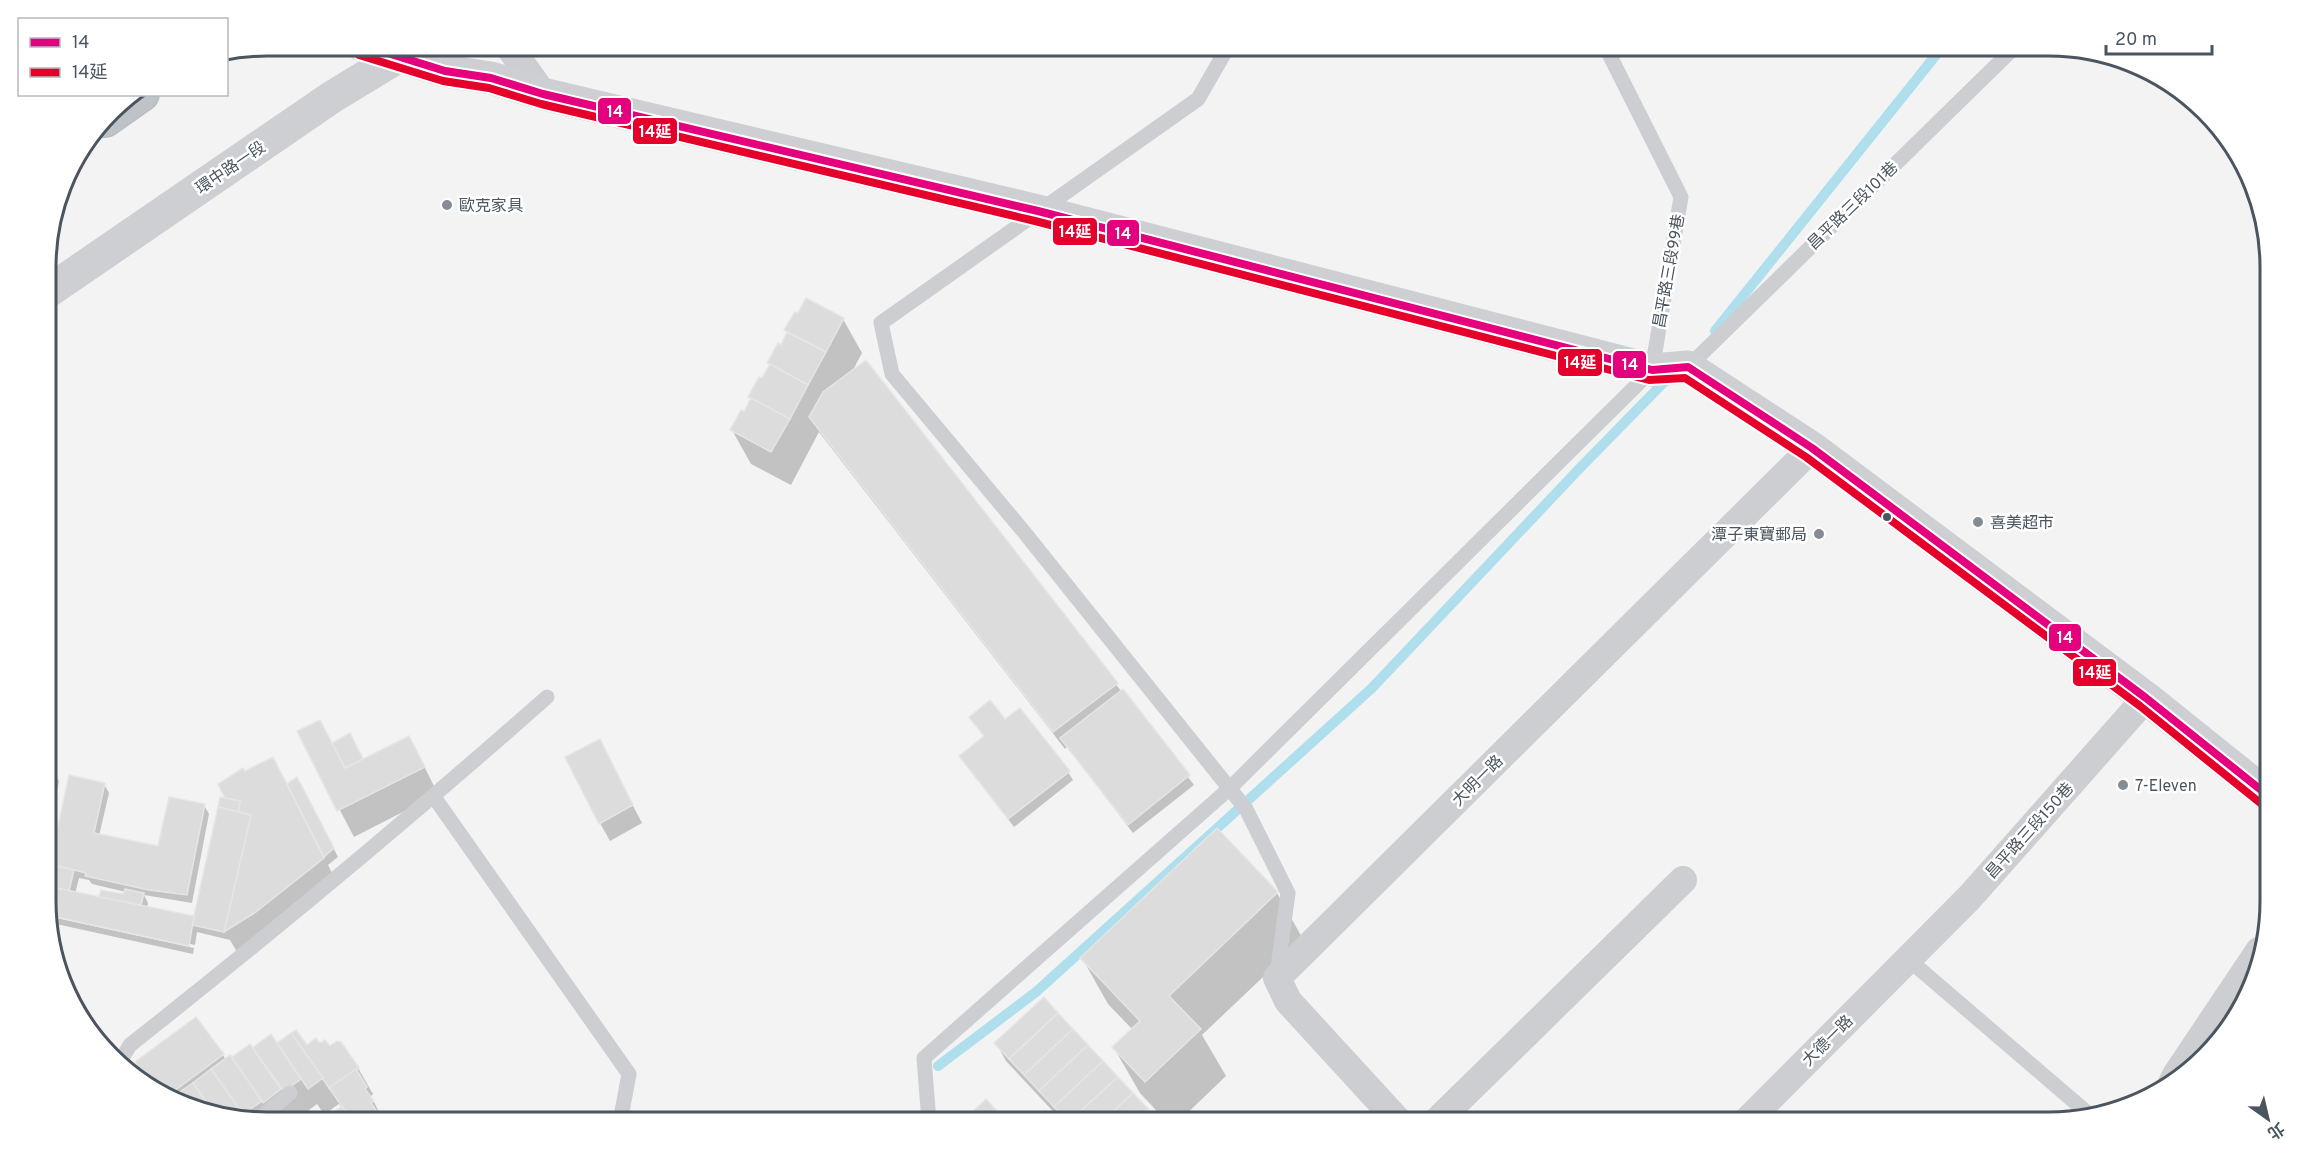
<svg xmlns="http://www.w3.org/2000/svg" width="2316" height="1167" font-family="Overpass,'Noto Sans TC',sans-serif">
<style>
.shadow{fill:#0003;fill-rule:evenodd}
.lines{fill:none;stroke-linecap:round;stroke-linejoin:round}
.stream{stroke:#afdfed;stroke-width:10}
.building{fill:#dcdcdd;stroke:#e4e5e6;stroke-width:1.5}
.highway-casing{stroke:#b8bdc2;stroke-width:36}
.lane{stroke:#ccced1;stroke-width:15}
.street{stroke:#ccced1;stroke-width:28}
.secondary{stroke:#cdcfd2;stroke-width:33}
.highway{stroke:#bec3c7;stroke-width:33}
.bus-1-casing{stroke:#fff;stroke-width:12}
.bus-2-casing{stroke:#fff;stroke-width:12}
.bus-1{stroke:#e5007d;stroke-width:8}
.bus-2{stroke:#e4002b;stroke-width:8}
.poi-dot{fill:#858c93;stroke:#fff;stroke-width:2}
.bus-dot{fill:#4a555f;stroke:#fff;stroke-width:2}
.labels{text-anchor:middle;stroke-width:5;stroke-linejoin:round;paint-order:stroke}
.street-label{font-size:16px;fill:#4a555f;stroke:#fff}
.poi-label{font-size:16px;fill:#4a555f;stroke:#fff;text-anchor:start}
.rim{fill:none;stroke:#4a555f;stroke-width:3}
.line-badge{stroke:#fff;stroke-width:2}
.badge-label{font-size:16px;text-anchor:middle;font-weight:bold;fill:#fff}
</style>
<rect width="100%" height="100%" fill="#f3f3f3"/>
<!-- shadow -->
<g class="shadow">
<polygon points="843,319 862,353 852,372 866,362 1194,785 1133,833 1067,747 1065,749 819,432 791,485 751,464 732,430 745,414 770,366 769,363 781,347 788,333 786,330"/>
<polygon points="971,717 1005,721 1068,772 1073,780 1014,827 960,756 984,737"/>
<polygon points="299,732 332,744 349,735 363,761 423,764 438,794 354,837"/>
<polygon points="599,741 642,823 610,841 600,823"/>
<path d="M273 759 288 785 302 788 338 857 328 865 338 885 240 957 230 940 197 932 195 945 47 913V865L52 866 70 777 104 784 109 793 99 836 160 848 204 805 209 814 192 903 144 895 148 903 147 908 195 918 228 800 220 785ZM79 878 89 880 92 884 126 892 124 896 100 899 75 894Z"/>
<polygon points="47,771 54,773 59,781 47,843"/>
<polygon points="1277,893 1303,939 1202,1035 1226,1076 1178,1122 1167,1122 1140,1093 1114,1048 1133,1030 1108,1004 1082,958"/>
<polygon points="47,916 194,948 193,954 47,922"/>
<polygon points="1044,999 1158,1122 1063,1122 1006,1061 996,1043"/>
<path d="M296 1032 307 1047 320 1045 358 1068 373 1094 371 1096 384 1122H313L324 1114 317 1104 300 1117 297 1115 287 1122H267L179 1102 178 1100 169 1099 151 1085 223 1055 226 1060 252 1050 276 1045ZM339 1104 342 1108 329 1118 326 1113Z"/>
</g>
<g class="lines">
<!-- stream -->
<g class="stream">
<polyline points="1715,331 1944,45"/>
<polyline points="938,1066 1036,992 1372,688 1578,470 1670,376"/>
</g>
</g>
<!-- building -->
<g class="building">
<polygon points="806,298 844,318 826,352 784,330 795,312 798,313"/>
<polygon points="787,332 826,352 808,385 767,363 778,343 781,345"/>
<polygon points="866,360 1118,683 1053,732 809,417 823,392"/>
<polygon points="770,364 808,385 790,419 748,397 759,377 762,378"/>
<polygon points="751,398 790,419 771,452 730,430 741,410 744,412"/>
<polygon points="1123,689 1190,775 1128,825 1060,738"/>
<polygon points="990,700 1005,719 1020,708 1070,771 1008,819 959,756 984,736 969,717"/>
<polygon points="320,720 345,768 409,736 425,767 337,811 297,731"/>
<polygon points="350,733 363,759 345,768 332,743"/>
<polygon points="600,739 633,805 599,824 565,757"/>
<polygon points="273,757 324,858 256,912 224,932 251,815 238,812 240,801 225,798 218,784 243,768 245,771"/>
<polygon points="47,769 55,772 47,814"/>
<polygon points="69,775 105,783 94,833 158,846 169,797 205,804 187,895 149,890 85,876 86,873 50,864"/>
<polygon points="297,777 334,848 324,857 287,784"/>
<polygon points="220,797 240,801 238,812 218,807"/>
<polygon points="218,807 251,815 224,932 192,925"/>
<polygon points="1217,828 1278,892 1169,996 1201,1029 1145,1082 1112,1047 1140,1021 1080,958"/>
<polygon points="47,864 74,870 69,891 47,886"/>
<polygon points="47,886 194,916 189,946 47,915"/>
<polygon points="125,889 144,893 141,905 99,897 101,890 123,894"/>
<polygon points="1044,997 1058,1013 1009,1059 994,1043"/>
<polygon points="1058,1013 1073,1029 1024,1075 1009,1059"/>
<polygon points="196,1017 224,1054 166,1097 150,1084 135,1062"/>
<polygon points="1073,1029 1088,1045 1039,1091 1024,1075"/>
<polygon points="296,1030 307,1045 316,1038 320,1043 325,1040 330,1046 337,1041 341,1042 359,1068 329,1088 291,1033"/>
<polygon points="291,1033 323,1078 308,1089 277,1043"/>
<polygon points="271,1034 301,1079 284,1091 252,1048"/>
<polygon points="250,1044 281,1089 263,1103 230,1055 232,1057"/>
<polygon points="1088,1045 1103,1061 1054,1107 1039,1091"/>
<polygon points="230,1055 262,1101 243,1114 211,1069"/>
<polygon points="1103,1061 1118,1077 1068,1122 1054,1107"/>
<polygon points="211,1069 243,1114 241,1116 211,1109 193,1083"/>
<polygon points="356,1069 367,1087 365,1089 374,1101 371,1103 380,1116 381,1122 353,1122 329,1088"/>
<polygon points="1118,1077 1133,1093 1102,1122 1069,1122"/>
<polygon points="193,1083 211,1109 178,1101 174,1096"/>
<polygon points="1133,1093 1148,1109 1134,1122 1102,1122"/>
<polygon points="986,1099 1007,1122 962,1122"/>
<polygon points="342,1106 353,1122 334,1122 330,1116"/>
<polygon points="1148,1109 1160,1122 1134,1122"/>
<polygon points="326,1111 334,1122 310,1122"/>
</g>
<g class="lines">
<!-- highway casing -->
<g class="highway-casing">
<polyline id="highway" points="105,120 142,94"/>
</g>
<!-- lane -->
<g class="lane">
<polyline points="1229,45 1198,99 881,323 892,374 1024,532 1246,809 1288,893 1277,975"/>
<polyline points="1688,367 2017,45"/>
<polyline points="434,797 629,1074 620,1122"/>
<polyline points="1908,959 2091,1116"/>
<path d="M121 1060 130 1045C272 933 411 817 547 697"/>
<polyline points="258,1120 290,1093"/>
<polyline points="929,1122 924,1058 1230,788 1652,370 1681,197 1605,46"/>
</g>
<!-- street -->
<g class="street">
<polyline points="508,45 543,94"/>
<polyline points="2171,1085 2176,1075 2259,951"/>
<polyline points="1399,1122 1288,1001 1277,978 1812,448"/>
<polyline points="1436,1122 1683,880"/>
<polyline points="1746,1122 1969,898 2146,698"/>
</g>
<!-- secondary -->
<g class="secondary">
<polyline points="362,45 445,71 491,78 543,94 1038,211 1652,370 1688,367 1812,448 2146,698 2271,798"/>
<polyline points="46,293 332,97 411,49"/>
</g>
<!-- highway -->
<use href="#highway" class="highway"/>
<!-- bus-1 casing -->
<g class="bus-1-casing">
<polyline id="bus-1" points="362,45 445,71 491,78 543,94 1038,211 1652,370 1688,367 1812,448 2146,698 2271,798"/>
</g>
<!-- bus-2 casing -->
<g class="bus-2-casing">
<polyline id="bus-2" points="359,55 443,81 489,88 541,104 1035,221 1649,380 1685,378 1806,457 2140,706 2264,806"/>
</g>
<!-- bus-1 -->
<use href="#bus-1" class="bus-1"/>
<!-- bus-2 -->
<use href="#bus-2" class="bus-2"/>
</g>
<!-- markers -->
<g class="poi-dot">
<circle cx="447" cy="205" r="6"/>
<circle cx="1978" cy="522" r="6"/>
<circle cx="1819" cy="534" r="6"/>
<circle cx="2123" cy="785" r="6"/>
</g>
<circle class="bus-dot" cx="1887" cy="517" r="5"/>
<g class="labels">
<!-- street labels -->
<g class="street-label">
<text transform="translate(230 167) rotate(-34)" y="6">環中路一段</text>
<text transform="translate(1852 205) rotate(-44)" y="6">昌平路三段101巷</text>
<text transform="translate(1668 271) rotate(-80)" y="6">昌平路三段99巷</text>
<text transform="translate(1477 780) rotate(-45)" y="6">大明一路</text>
<text transform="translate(2029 830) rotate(-48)" y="6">昌平路三段150巷</text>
<text transform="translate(1827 1040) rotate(-45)" y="6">大德一路</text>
</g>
<!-- poi labels -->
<g class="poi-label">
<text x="459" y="211">歐克家具</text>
<text x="1990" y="528">喜美超市</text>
<text x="1807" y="540" text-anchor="end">潭子東寶郵局</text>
<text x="2135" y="791">7-Eleven</text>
</g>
</g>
<!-- crop -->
<path d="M0 0H2316V1167H0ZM267 56H2049A211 211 0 0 1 2260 267V901A211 211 0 0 1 2049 1112H267A211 211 0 0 1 56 901V267A211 211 0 0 1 267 56Z" fill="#fff" fill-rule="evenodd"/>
<path class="rim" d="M267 56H2049A211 211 0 0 1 2260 267V901A211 211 0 0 1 2049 1112H267A211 211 0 0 1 56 901V267A211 211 0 0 1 267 56Z"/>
<g class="line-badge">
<rect x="597" y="97" width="35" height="28" rx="6" fill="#e5007d"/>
<rect x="632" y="117" width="46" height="28" rx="6" fill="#e4002b"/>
<rect x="1052" y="217" width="46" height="29" rx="6" fill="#e4002b"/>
<rect x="1106" y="219" width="34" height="28" rx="6" fill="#e5007d"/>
<rect x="1557" y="348" width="46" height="29" rx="6" fill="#e4002b"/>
<rect x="1612" y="350" width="35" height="29" rx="6" fill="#e5007d"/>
<rect x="2048" y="623" width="34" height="29" rx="6" fill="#e5007d"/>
<rect x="2072" y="658" width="45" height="29" rx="6" fill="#e4002b"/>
</g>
<g class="badge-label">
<text x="615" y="117">14</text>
<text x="655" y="137">14延</text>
<text x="1075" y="237">14延</text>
<text x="1123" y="239">14</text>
<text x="1580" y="368">14延</text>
<text x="1630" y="370">14</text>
<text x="2065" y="643">14</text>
<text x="2095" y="678">14延</text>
</g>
<!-- legend -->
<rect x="18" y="18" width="210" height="78" fill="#ffffff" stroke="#b7bbbf" stroke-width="1.5"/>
<rect x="30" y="38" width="30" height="9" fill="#e5007d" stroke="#b7bbbf" stroke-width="1.5"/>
<text x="72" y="48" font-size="18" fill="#4a555f">14</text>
<rect x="30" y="68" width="30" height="9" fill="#e4002b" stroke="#b7bbbf" stroke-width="1.5"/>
<text x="72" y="78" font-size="18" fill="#4a555f">14延</text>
<!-- north arrow -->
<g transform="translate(2268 1119) rotate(146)" stroke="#ffffff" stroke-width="4.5" paint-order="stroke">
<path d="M0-4.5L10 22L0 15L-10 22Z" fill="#4a555f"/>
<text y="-9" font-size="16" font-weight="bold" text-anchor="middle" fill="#4a555f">北</text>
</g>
<!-- scale -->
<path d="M2106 45v9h106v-9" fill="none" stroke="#4a555f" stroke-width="3"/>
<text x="2115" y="45" font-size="18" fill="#4a555f" stroke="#ffffff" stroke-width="4.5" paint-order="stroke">20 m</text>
</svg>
